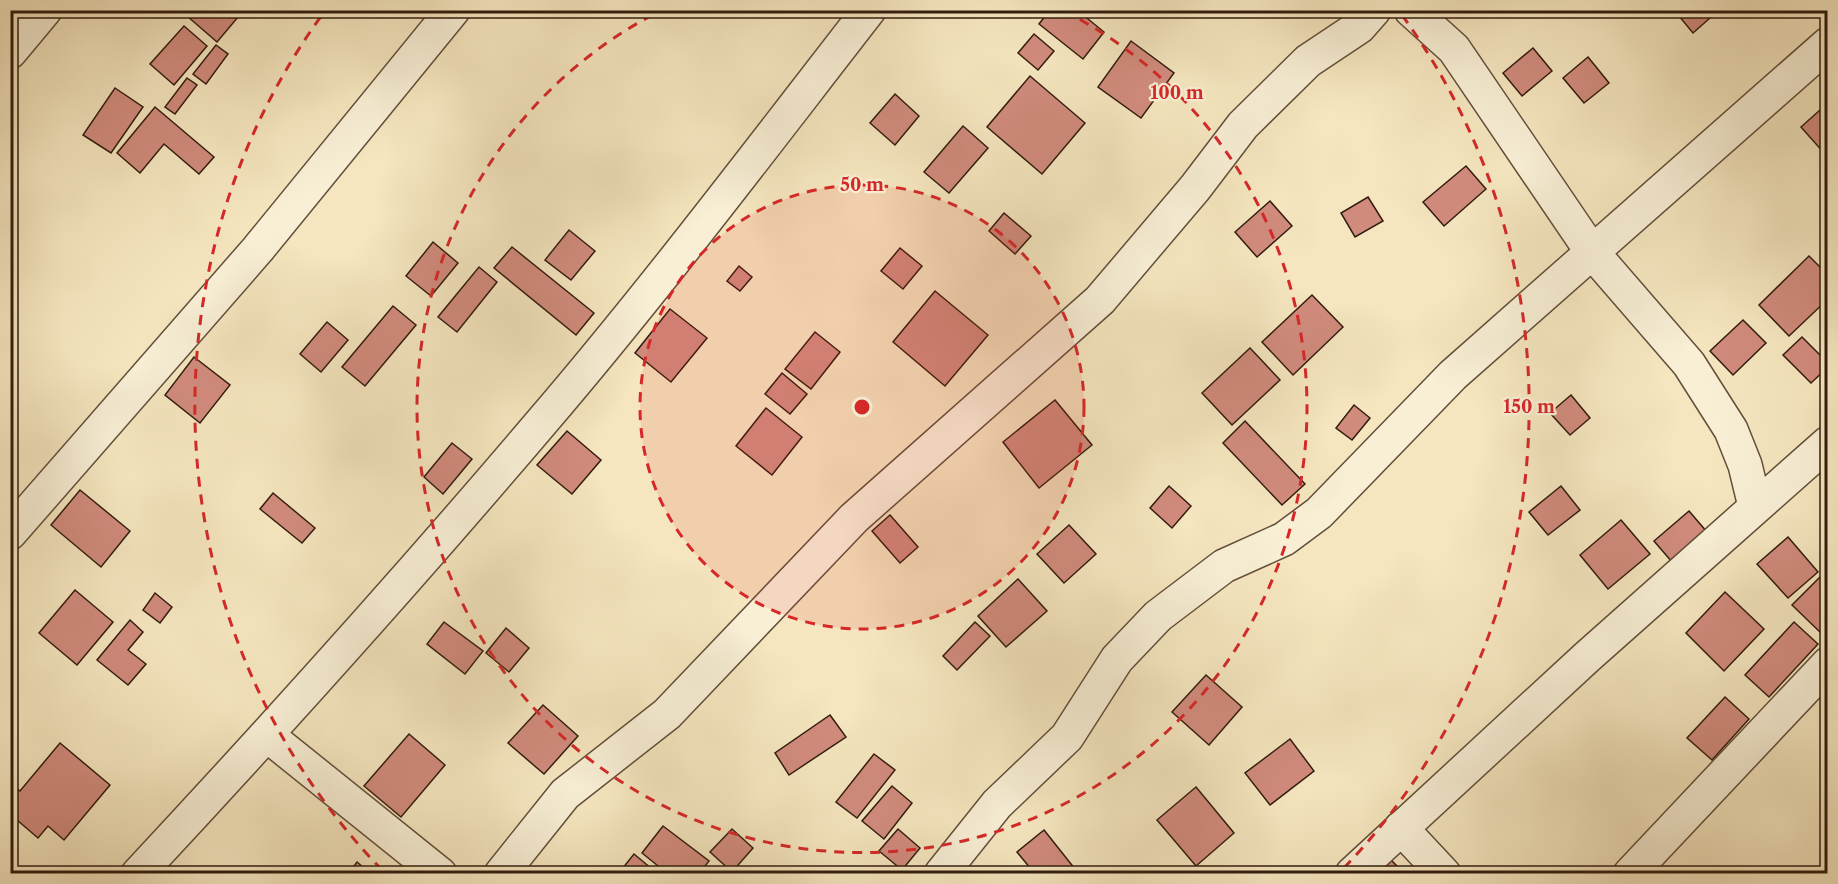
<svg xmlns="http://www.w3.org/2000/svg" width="1838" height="884" font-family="'Libre Caslon Text',serif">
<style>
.building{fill:#d18b7d;stroke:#321c0e;stroke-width:1.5}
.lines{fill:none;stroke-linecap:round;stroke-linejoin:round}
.minor-casing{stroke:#634e3a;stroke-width:36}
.minor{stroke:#f8efd5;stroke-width:33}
.ring{fill:none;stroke:#d62828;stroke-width:3;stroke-dasharray:10 8}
.centre{fill:#d62828;stroke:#f8efd5;stroke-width:3}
.ring-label{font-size:18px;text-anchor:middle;font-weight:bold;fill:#d62828;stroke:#f8efd5;stroke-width:4.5;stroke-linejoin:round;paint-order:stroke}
</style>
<rect width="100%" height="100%" fill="#f5e6bf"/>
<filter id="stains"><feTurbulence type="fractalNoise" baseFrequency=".00333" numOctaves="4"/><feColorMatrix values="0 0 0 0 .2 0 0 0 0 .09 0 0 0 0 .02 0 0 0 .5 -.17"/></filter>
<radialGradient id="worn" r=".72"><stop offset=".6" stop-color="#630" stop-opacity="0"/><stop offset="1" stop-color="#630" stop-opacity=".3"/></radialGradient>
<!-- building -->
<g class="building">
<polygon points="192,10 244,10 217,42 187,16"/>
<polygon points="1050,10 1077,10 1104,32 1083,59 1039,24"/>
<polygon points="1674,10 1719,10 1693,33"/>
<polygon points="184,26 207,46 174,85 150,64"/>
<polygon points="1034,34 1054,51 1038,70 1018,53"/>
<polygon points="1131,41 1174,73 1141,118 1098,87"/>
<polygon points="216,45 228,54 206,84 193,74"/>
<polygon points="1533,48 1552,71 1522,96 1503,73"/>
<polygon points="1588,57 1609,83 1584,103 1563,78"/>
<polygon points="1030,76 1085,123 1042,174 987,127"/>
<polygon points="187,78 197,85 175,114 165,107"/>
<polygon points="115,88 143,107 111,153 83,135"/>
<polygon points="895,94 919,116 895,145 870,123"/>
<polygon points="1828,103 1828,149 1824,153 1801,127"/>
<polygon points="155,107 214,157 199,174 164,144 140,173 117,153"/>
<polygon points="963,126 988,148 949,193 924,172"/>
<polygon points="1466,166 1486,189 1444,226 1423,202"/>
<polygon points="1368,197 1383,221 1355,237 1341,213"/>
<polygon points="1270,201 1292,226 1257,257 1235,232"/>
<polygon points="1004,213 1031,236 1015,254 989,231"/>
<polygon points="569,230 595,251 571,280 545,260"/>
<polygon points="433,242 458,263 431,296 406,276"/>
<polygon points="512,247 594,313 576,335 494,268"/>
<polygon points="900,248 922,266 903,289 881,271"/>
<polygon points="1809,256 1828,275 1828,299 1789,336 1759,305"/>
<polygon points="739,266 752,277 740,291 727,281"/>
<polygon points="479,267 497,282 457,332 438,317"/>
<polygon points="935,291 988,335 945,386 893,342"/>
<polygon points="1312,295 1343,327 1293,375 1262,342"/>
<polygon points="393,306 416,325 365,386 342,367"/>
<polygon points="670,309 707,338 671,382 635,353"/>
<polygon points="1743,320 1766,343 1733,375 1710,351"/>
<polygon points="327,322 348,340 321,372 300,354"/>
<polygon points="815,332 840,352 811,389 785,369"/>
<polygon points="1802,337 1828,363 1828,367 1811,383 1783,355"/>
<polygon points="1250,348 1280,380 1232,425 1202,393"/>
<polygon points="194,357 230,385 200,423 165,395"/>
<polygon points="782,373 807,394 790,414 765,394"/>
<polygon points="1571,395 1590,418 1570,435 1550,413"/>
<polygon points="1055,400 1092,445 1039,488 1003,442"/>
<polygon points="1354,405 1370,418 1352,440 1336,428"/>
<polygon points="766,408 802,437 772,475 736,446"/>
<polygon points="1245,421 1305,484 1282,505 1223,443"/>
<polygon points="567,431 601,460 572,494 537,465"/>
<polygon points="452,443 472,459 443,494 424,477"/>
<polygon points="1169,486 1191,506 1172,528 1150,508"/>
<polygon points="1561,486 1580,510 1548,535 1529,512"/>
<polygon points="80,490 130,531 101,567 51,525"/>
<polygon points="273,493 315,528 302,543 260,509"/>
<polygon points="1689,511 1707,532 1672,562 1654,541"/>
<polygon points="890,515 918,547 900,563 872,531"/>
<polygon points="1621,520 1650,554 1608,589 1580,555"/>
<polygon points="1069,525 1096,554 1064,583 1037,554"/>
<polygon points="1788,537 1818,572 1788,598 1757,564"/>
<polygon points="1828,569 1828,628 1822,634 1792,605"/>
<polygon points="1018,579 1047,611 1006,647 978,616"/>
<polygon points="75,590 113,622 77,665 39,633"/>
<polygon points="1725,592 1764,629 1724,671 1686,633"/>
<polygon points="155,593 172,607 160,623 143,610"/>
<polygon points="130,620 143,632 128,650 146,664 128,685 97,660"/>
<polygon points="444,622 483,651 465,674 427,644"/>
<polygon points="975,622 990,636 957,670 943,656"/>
<polygon points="1794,622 1818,644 1769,697 1745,675"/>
<polygon points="506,628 529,648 509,672 486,653"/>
<polygon points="1206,675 1242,707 1209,745 1172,712"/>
<polygon points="1725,697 1749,719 1712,760 1687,738"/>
<polygon points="543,705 578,736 544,774 508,743"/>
<polygon points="830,715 846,737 789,775 775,753"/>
<polygon points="409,734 445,765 401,817 364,786"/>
<polygon points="1290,739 1314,771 1270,805 1245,773"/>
<polygon points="60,743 110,785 64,840 48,826 38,838 10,814 10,783 20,791"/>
<polygon points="874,754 895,770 857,818 836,802"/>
<polygon points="892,786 912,803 884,839 862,821"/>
<polygon points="1196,787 1234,833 1196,866 1157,820"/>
<polygon points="663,826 709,861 699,874 668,874 642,853"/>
<polygon points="732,829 753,848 732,872 710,852"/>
<polygon points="898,829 920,848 902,870 879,851"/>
<polygon points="1044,830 1075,869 1070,874 1035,874 1017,852"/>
<polygon points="634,854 658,874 618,874"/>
<polygon points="1390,859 1405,874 1376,874"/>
<polygon points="357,862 371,874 348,874"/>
</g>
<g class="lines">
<!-- minor casing -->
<g class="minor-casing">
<g id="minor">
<polyline points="1411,10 1454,49 1592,252 1689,364 1731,430 1745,465 1755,506"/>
<polyline points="10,52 45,10"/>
<polyline points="10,533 258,249 453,10"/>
<polyline points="267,735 440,874"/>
<polyline points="1401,828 1444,874"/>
<path d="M138 874C275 727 410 577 540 424 654 291 761 149 869 10"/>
<polyline points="501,874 565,794 667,714 854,518 1100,300 1195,188 1243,125 1308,61 1359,27 1374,10"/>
<polyline points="941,874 997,804 1067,737 1117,659 1158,616 1224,566 1284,539 1319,513 1453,375 1828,44"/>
<polyline points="1352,874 1587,657 1828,443"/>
<polyline points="1630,874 1828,664"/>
</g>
</g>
<!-- minor -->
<use href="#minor" class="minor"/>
</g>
<!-- distance rings -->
<circle cx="862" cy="407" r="222" fill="#d62828" fill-opacity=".12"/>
<g class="ring">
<circle cx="862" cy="407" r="222"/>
<path d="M1064 11A445 445 0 1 1 660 11"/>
<path d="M382 870A667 667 0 0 1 322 15M1402 15A667 667 0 0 1 1342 870"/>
</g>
<circle cx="862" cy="407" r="9" class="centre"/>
<g class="ring-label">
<text x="1177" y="99">100 m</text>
<text x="862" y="191">50 m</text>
<text x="1529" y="413">150 m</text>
</g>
<!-- margin -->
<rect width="1838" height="884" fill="none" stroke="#f5e6bf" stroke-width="36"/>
<rect x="12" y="12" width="1814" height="860" fill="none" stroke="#321c0e" stroke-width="3"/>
<rect x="18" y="18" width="1802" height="848" fill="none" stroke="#321c0e" stroke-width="1.5"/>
<rect width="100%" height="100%" filter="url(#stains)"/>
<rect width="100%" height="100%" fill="url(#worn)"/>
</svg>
